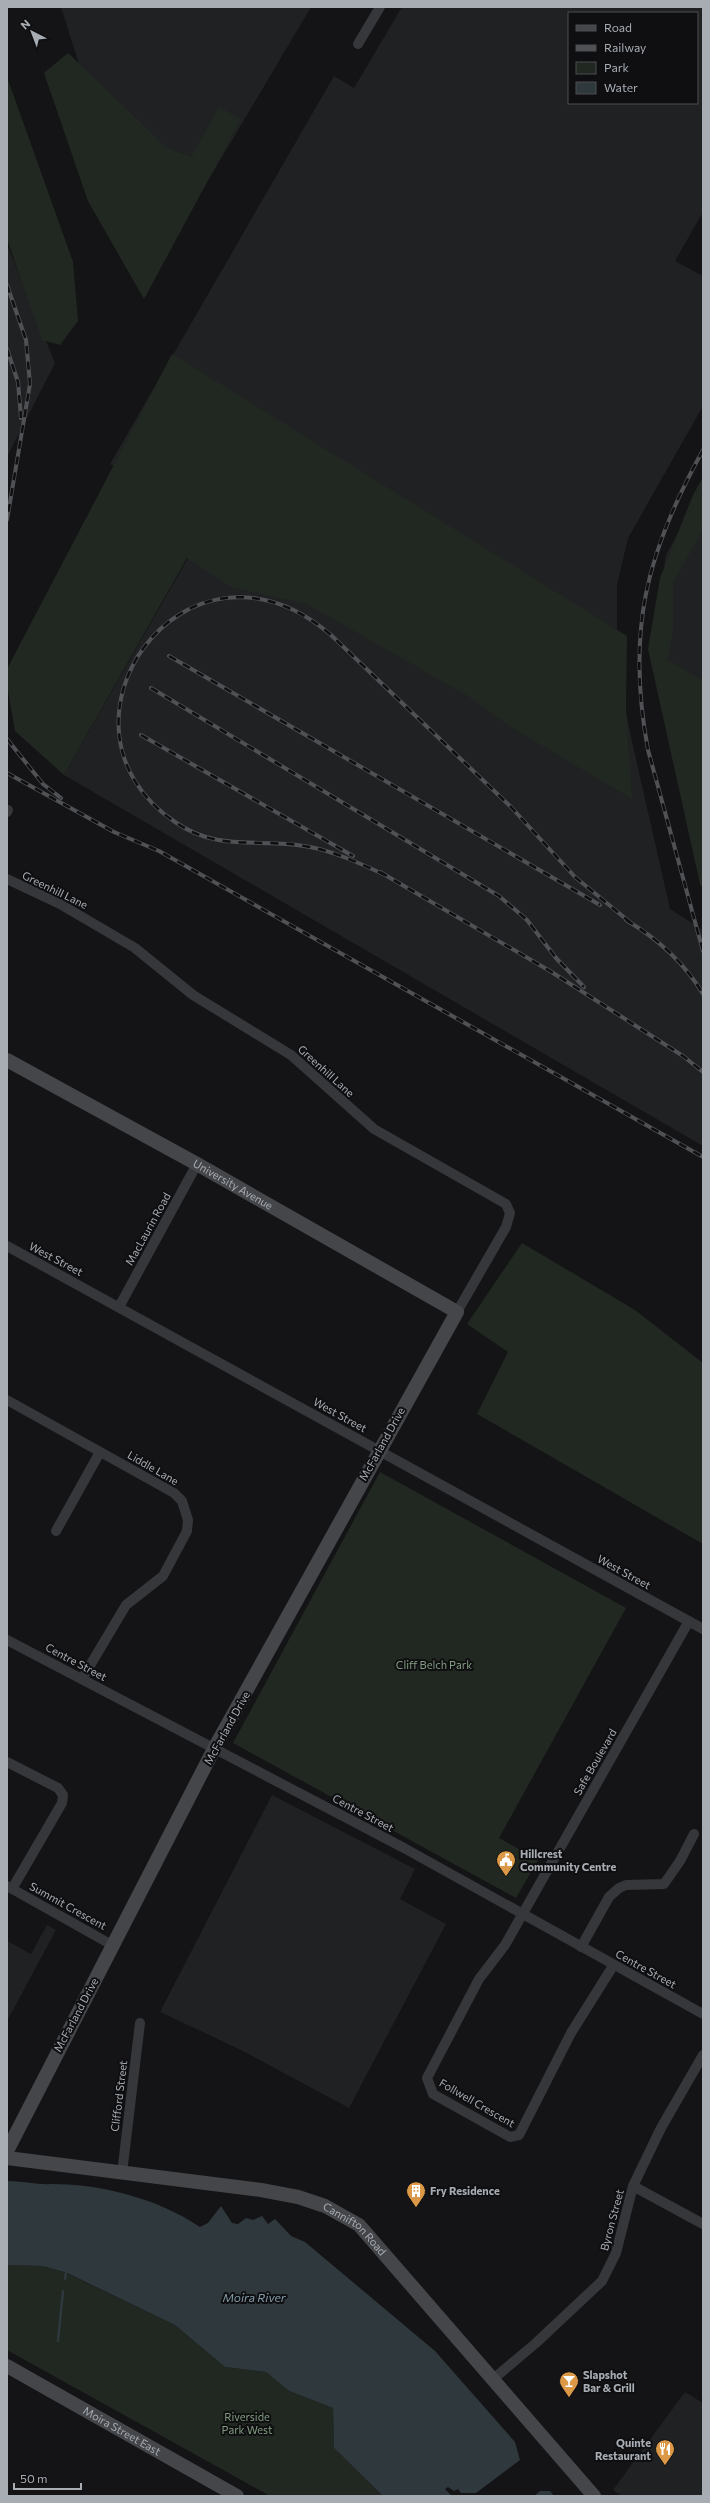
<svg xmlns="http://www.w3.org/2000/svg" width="710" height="2503" font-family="Commissioner,sans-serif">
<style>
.built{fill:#202123;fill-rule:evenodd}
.green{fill:#212821}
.water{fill:#2f383d}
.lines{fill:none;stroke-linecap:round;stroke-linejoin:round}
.stream{stroke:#2f383d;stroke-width:2.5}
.street{stroke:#36373a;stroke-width:10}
.secondary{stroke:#44464a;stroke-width:14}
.rail-casing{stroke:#4f5155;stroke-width:4}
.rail{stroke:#0f0f11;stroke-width:2.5;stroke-dasharray:8;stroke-linecap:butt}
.labels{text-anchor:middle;stroke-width:4;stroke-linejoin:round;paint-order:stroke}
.street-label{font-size:11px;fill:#a8adb4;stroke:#0f0f11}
.park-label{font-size:11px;fill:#829d81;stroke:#0f0f11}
.poi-label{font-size:11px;font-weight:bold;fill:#a8adb4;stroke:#0f0f11;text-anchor:start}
.water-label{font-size:12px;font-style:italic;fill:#839dab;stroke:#0f0f11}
</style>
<rect width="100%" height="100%" fill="#141416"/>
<!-- built -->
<g class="built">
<polygon points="61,7 311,7 148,282"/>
<path d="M402 7H703V212L675 261 703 276V406L628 538 617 585V636L621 688 631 737 670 909 703 930V1146L64 775 208 523 110 464 334 76 354 88ZM569 13H697V103H569Z"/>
<polygon points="7,244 55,363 7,457"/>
<polygon points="703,487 703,692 664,670 660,594 666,555"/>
<polygon points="272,1795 415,1869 400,1899 446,1924 349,2108 239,2049 160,2012"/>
<polygon points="47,1925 56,1930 7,2021 7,1941 31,1954"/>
<polygon points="685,2392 703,2403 703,2496 622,2496 613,2490"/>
</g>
<!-- green -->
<g class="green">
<polygon points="68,53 167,148 191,157 219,107 241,119 144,299 88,201 44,73"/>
<polygon points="7,77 73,262 78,321 60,345 42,340 7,239"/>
<polygon points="172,354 627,636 626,707 632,799 509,726 471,698 307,604 233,588 187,558 64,775 15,731 7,685 7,669"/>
<polygon points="703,477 703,529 673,583 673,629 668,660 703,681 703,889 700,884 648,649 660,578 693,495"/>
<polygon points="522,1243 635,1310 703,1363 703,1544 477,1414 508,1352 467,1324"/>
<polygon points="380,1472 626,1608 499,1838 538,1860 516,1898 233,1743"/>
<polygon points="7,2265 43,2266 66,2273 175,2325 225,2367 266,2372 289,2391 333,2408 334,2448 383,2496 270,2496 7,2350"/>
</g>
<!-- water -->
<g class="water">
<path d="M7 2181C22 2181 38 2185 53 2184 101 2184 159 2199 200 2227L208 2223 221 2206 232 2223 238 2224 246 2218 253 2220 262 2216 268 2224 275 2219 291 2236 305 2242 435 2351 515 2442 520 2460 476 2493H461L458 2489 454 2491 448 2487 445 2489 452 2496H383L334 2448 333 2408 289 2391 266 2372 225 2367 175 2325 67 2273 43 2266 7 2265Z"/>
<polygon points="540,2491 550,2491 554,2496 534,2496"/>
</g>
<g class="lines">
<!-- stream -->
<g class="stream">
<polyline points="65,2279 66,2273"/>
<polyline points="58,2341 63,2291"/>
</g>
<!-- street -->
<g class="street">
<polyline points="358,44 380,7"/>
<polyline points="7,812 8,810"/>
<polyline points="7,879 60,904 135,948 193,995 291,1055 374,1129 506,1204 510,1213 506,1227 457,1312"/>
<polyline points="7,1246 703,1629"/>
<polyline points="119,1307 197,1164"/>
<polyline points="7,1400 174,1493 182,1501 188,1520 187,1531 163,1576 126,1605 82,1679"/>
<polyline points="56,1531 100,1452"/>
<polyline points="7,1640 404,1848 703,2014"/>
<polyline points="7,1762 58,1788 63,1795 62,1803 12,1889"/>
<polyline points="7,1886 112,1945"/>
<polyline points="581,1947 609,1897 619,1888 626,1885 664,1884 680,1861 694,1834"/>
<polyline points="613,1966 571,2033 519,2135 510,2137 433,2094 427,2078 479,1979 505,1945 689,1621"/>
<polyline points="122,2173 140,2023"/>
<polyline points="633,2186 703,2224"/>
<polyline points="492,2380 536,2343 602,2281 616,2253 633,2186 661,2128 703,2055"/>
</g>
<!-- secondary -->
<g class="secondary">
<path id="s1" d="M7 1060 197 1164 457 1312 215 1747 7 2151"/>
<path id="s2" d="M7 2158 261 2190 298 2197 325 2206 359 2225 594 2496"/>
<path id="s3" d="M7 2366 237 2496"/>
</g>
<!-- rail casing -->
<g class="rail-casing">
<g id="rail">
<polyline points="7,285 26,340 30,384 7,520"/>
<polyline points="7,349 18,382 21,418"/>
<path d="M703 450C646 553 626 632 648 750L703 951"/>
<polyline points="169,656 600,905"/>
<polyline points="151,688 499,896 527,920 556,958 584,987"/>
<polyline points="141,735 353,856"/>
<polyline points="7,739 43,784 61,798"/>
<polyline points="7,773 114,832 159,851 703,1157"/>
<polyline points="380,872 550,971 683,1056 703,1072"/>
<path d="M385 875C361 864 336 852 310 847 261 837 219 853 175 822 34 727 184 510 331 635L511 807 575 877 631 923"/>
<path d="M626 920C658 939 684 962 703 994"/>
</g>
</g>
<!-- rail -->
<use href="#rail" class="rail"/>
</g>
<!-- icons -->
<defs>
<g id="civic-pin" transform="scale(1)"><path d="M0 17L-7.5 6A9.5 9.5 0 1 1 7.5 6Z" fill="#db9947" stroke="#0f0f11"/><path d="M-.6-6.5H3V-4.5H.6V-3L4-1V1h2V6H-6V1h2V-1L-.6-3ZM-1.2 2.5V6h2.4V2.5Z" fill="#fff"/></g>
<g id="building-pin" transform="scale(1)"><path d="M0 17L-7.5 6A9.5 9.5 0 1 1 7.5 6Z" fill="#db9947" stroke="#0f0f11"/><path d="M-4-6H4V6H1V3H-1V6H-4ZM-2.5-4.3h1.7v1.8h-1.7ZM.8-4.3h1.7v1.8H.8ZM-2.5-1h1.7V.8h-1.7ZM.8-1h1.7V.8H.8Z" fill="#fff"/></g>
<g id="bar-pin" transform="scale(1)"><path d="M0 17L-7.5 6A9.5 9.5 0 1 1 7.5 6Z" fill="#db9947" stroke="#0f0f11"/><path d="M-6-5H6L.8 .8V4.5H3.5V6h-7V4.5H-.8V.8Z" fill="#fff"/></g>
<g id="restaurant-pin" transform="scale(1)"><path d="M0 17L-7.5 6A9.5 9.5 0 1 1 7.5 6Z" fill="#db9947" stroke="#0f0f11"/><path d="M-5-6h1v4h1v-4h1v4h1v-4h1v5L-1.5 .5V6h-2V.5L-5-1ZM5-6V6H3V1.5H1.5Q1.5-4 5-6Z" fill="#fff"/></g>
</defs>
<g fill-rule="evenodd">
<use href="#civic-pin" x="506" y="1860"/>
<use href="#building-pin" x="416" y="2191"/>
<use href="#bar-pin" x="569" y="2381"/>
<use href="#restaurant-pin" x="665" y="2449"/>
</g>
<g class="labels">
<!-- street labels -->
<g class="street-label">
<text transform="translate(55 890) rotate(26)" y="4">Greenhill Lane</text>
<text transform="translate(326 1071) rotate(42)" y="4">Greenhill Lane</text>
<text dy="4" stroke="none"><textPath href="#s1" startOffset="258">University Avenue</textPath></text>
<text transform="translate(148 1229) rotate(-61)" y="4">MacLaurin Road</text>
<text transform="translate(56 1259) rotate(28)" y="4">West Street</text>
<text transform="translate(340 1415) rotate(29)" y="4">West Street</text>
<text transform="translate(382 1444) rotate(-61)" y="4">McFarland Drive</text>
<text transform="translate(153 1468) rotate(30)" y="4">Liddle Lane</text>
<text transform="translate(624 1572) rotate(29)" y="4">West Street</text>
<text transform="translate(76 1662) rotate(28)" y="4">Centre Street</text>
<text transform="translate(227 1728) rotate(-61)" y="4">McFarland Drive</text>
<text transform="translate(595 1762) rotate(-60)" y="4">Safe Boulevard</text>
<text transform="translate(363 1813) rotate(28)" y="4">Centre Street</text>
<text transform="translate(68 1906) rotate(29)" y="4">Summit Crescent</text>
<text transform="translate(646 1969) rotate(29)" y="4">Centre Street</text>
<text transform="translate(76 2015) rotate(-62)" y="4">McFarland Drive</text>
<text transform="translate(119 2096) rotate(-83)" y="4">Clifford Street</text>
<text transform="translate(477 2103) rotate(30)" y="4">Follwell Crescent</text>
<text transform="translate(612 2220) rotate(-75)" y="4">Byron Street</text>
<text dy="4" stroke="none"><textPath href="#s2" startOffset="360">Cannifton Road</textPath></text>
<text dy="4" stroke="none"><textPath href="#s3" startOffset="132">Moira Street East</textPath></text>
</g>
<!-- park labels -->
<g class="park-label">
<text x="434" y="1669">Cliff Belch Park</text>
<text x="247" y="2421">Riverside<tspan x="247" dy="13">Park West</tspan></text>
</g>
<!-- poi labels -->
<g class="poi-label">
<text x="520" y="1858">Hillcrest<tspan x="520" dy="13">Community Centre</tspan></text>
<text x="430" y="2195">Fry Residence</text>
<text x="583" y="2379">Slapshot<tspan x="583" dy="13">Bar &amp; Grill</tspan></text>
<text x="651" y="2447" text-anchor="end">Quinte<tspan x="651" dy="13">Restaurant</tspan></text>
</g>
<!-- water labels -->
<g class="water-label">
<text x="254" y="2302">Moira River</text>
</g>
</g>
<!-- border -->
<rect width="710" height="2503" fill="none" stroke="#a8adb4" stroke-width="16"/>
<!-- legend -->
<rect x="568" y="12" width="130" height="92" fill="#0f0f11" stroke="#4c4e52"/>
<rect x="576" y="25" width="20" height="6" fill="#44464a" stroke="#4c4e52"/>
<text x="604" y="32" font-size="12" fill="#a8adb4">Road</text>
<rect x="576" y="45" width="20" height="6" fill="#4f5155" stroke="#4c4e52"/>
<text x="604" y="52" font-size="12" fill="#a8adb4">Railway</text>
<rect x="576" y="62" width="20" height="12" fill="#212821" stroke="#4c4e52"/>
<text x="604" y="72" font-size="12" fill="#a8adb4">Park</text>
<rect x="576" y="82" width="20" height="12" fill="#2f383d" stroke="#4c4e52"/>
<text x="604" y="92" font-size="12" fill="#a8adb4">Water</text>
<!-- north arrow -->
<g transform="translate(32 32) rotate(318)" stroke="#0f0f11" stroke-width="3" paint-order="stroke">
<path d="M0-3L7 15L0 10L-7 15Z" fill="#a8adb4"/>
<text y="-6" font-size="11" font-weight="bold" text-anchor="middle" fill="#a8adb4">N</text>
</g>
<!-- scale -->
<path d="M14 2483v6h67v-6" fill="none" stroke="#a8adb4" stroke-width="2"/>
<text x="20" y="2483" font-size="12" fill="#a8adb4" stroke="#0f0f11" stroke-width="3" paint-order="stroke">50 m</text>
</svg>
